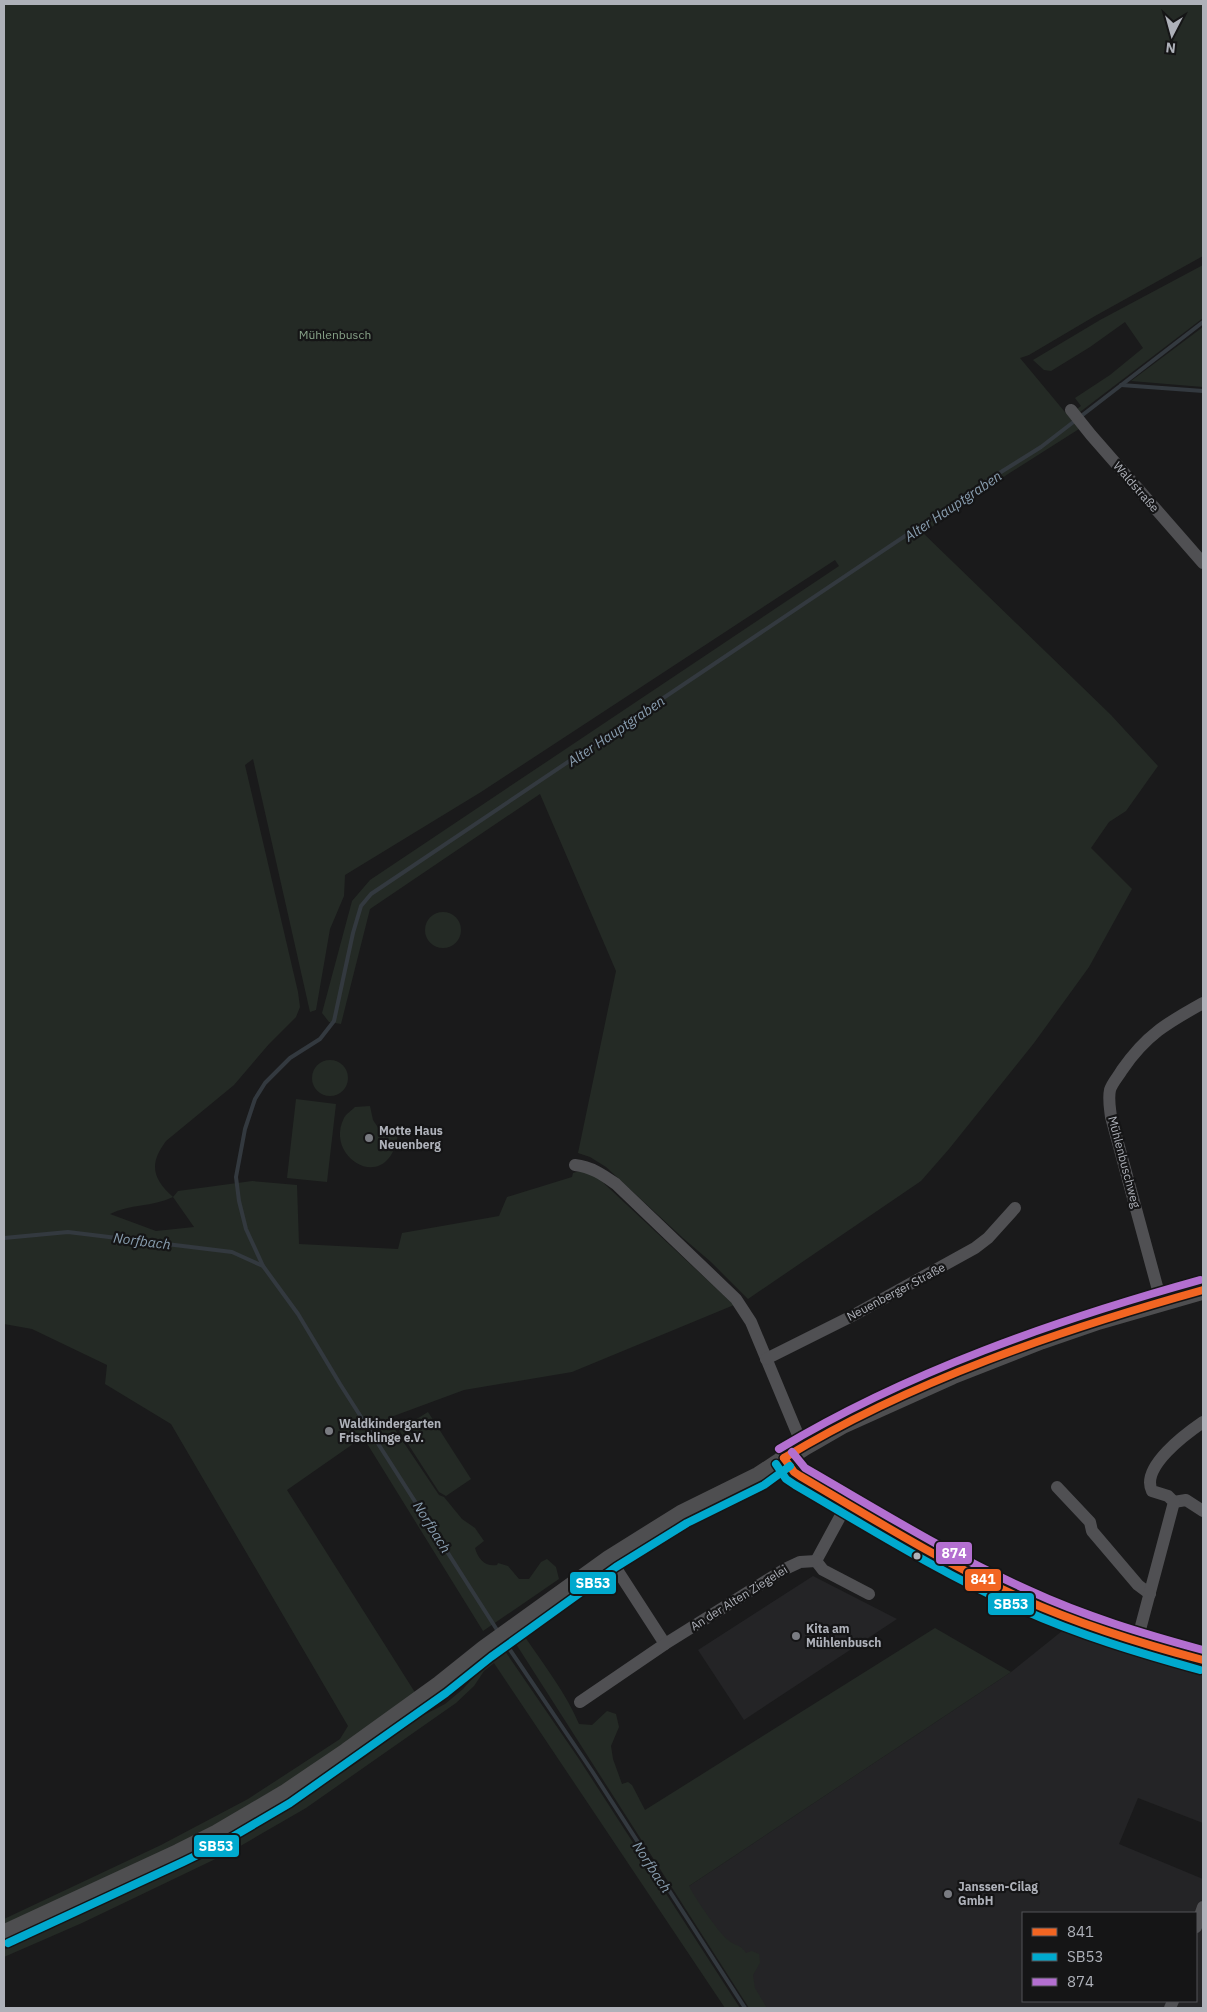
<svg xmlns="http://www.w3.org/2000/svg" width="1207" height="2012" font-family="'IBM Plex Sans',sans-serif">
<style>
.built{fill:#242426;fill-rule:evenodd}
.green{fill:#242a25;fill-rule:evenodd}
.lines{fill:none;stroke-linecap:round;stroke-linejoin:round}
.stream{stroke:#33393f;stroke-width:4}
.street{stroke:#505053;stroke-width:12}
.secondary{stroke:#4e4e50;stroke-width:19}
.bus-1-casing{stroke:#151516;stroke-width:11}
.bus-2-casing{stroke:#151516;stroke-width:11}
.bus-3-casing{stroke:#151516;stroke-width:11}
.bus-1{stroke:#f26522;stroke-width:8}
.bus-2{stroke:#00a9ce;stroke-width:8}
.bus-3{stroke:#b36fd0;stroke-width:8}
.poi-dot{fill:#7a7c82;stroke:#151516;stroke-width:2}
.bus-dot{fill:#aeb1b9;stroke:#151516;stroke-width:2}
.labels{text-anchor:middle;stroke-width:4.5;stroke-linejoin:round;paint-order:stroke}
.park-label{font-size:12px;fill:#87a288;stroke:#151516}
.street-label{font-size:12px;fill:#aeb1b9;stroke:#151516}
.poi-label{font-size:12px;font-weight:bold;fill:#aeb1b9;stroke:#151516;text-anchor:start}
.water-label{font-size:14px;font-style:italic;fill:#899eb0;stroke:#151516}
.line-badge{stroke:#151516;stroke-width:2}
.badge-label{font-size:14px;text-anchor:middle;font-weight:bold;fill:#fff}
</style>
<rect width="100%" height="100%" fill="#1a1a1b"/>
<!-- built -->
<g class="built">
<polygon points="813,1576 897,1619 744,1720 698,1650"/>
<path d="M1067 1627 1124 1648 1203 1671V1823L1138 1798 1119 1844 1203 1879V2008H758L677 1894 1011 1672ZM1023 1913H1196V2001H1023Z"/>
</g>
<!-- green -->
<g class="green">
<path d="M4 4H1203V256L1095 316 1029 355 1020 358 1079 429 1008 474 923 533 1111 715 1158 766 1126 811 1109 822 1091 848 1132 889 1089 967 1034 1043 949 1149 921 1181 748 1299 711 1262 683 1238 606 1167 590 1157 578 1153 616 971 540 794 370 909 341 1024 329 1022 322 1013 352 901 370 880 839 566 835 560 481 792 345 875 344 896 330 929 316 1010 310 1012 253 759 245 765 298 992 300 1007 296 1017 269 1044 234 1085 166 1141C149 1164 152 1178 173 1197L178 1191 252 1181 297 1185 299 1244 398 1249 402 1233 499 1216 507 1197 572 1177 573 1173 583 1170 596 1176 734 1305 572 1372 464 1390 391 1417 396 1431 439 1495 444 1497 462 1519 475 1528 484 1541 475 1548C478 1559 485 1567 497 1565L498 1563 508 1566 519 1579H529L541 1562 547 1559 556 1567 559 1579 483 1631 363 1437 287 1490 416 1694 322 1762 182 1844 4 1927V1919L161 1845 248 1799 340 1739 348 1726 171 1424 105 1384 107 1365 32 1329 4 1324ZM173 1197 194 1227 156 1231 110 1214C130 1204 152 1207 173 1197Z"/>
<polygon points="1203,265 1203,318 1080,412 1077,409 1081,406 1075,398 1110,375 1143,348 1125,322 1090,347 1051,371 1044,370 1033,360 1100,320"/>
<polygon points="1203,327 1203,387 1131,381"/>
<circle cx="443" cy="930" r="18"/>
<circle cx="330" cy="1078" r="18"/>
<polygon points="296,1099 336,1104 327,1182 287,1178"/>
<path d="M370 1106 373 1120 379 1129 398 1133C390 1197 323 1159 344 1118 346 1114 352 1110 355 1107Z"/>
<polygon points="428,1412 471,1479 446,1496 439,1492 399,1430"/>
<polygon points="748,1492 750,1497 728,1509 685,1525 627,1561 624,1557 691,1517 726,1504"/>
<path d="M935 1628 1011 1672 689 1886C695 1898 718 1932 728 1940 735 1946 742 1945 746 1953L752 1951 759 1954 760 1963 753 1975 755 1988 767 2008H749L516 1644 525 1637C544 1665 566 1693 579 1724L592 1725 607 1711 616 1714 619 1727 611 1746 613 1759 622 1784 628 1782 632 1785 645 1810Z"/>
<polygon points="505,1651 579,1759 740,2008 725,2008 494,1663 484,1671 474,1686 456,1703 306,1808 230,1852 82,1923 4,1957 4,1950 204,1857 280,1814 361,1760 420,1717 445,1704 463,1689 482,1668"/>
<path d="M443 1695 445 1698C387 1730 338 1774 282 1808 193 1861 98 1902 4 1945V1940L98 1898Z"/>
</g>
<g class="lines">
<!-- stream -->
<g class="stream">
<polyline points="1121,385 1203,391"/>
<polyline points="4,1238 68,1232 232,1252 263,1266 298,1314 340,1384 499,1633"/>
<polyline points="263,1266 246,1229 239,1201 236,1177 245,1129 255,1099 265,1083 290,1058 320,1039 334,1021 353,933 361,906 371,894 993,477 1041,447 1203,322"/>
<polyline points="504,1641 592,1771 745,2008"/>
</g>
<!-- street -->
<g class="street">
<polyline points="1071,410 1091,435 1203,563"/>
<path d="M575 1165C592 1167 603 1175 616 1184L736 1299 751 1322 803 1447"/>
<path d="M1161 1301 1111 1117C1110 1108 1108 1099 1110 1090 1112 1083 1118 1077 1122 1070 1146 1035 1167 1023 1203 1003"/>
<polyline points="766,1359 852,1316 975,1248 988,1238 1015,1208"/>
<polyline points="1057,1487 1090,1522 1092,1531 1138,1585 1150,1594"/>
<polyline points="1174,1502 1186,1500 1203,1511"/>
<polyline points="610,1559 665,1644"/>
<polyline points="816,1561 847,1504"/>
<polyline points="816,1561 823,1570 869,1594"/>
<path d="M1137 1641 1174 1502 1168 1496 1152 1491C1140 1467 1187 1433 1203 1422"/>
<polyline points="580,1702 665,1644 785,1569 800,1562 816,1561"/>
<polyline points="1196,1927 1203,1907"/>
<polyline points="1170,2008 1173,2001"/>
</g>
<!-- secondary -->
<g class="secondary">
<path d="M784 1458 794 1472 800 1476C872 1518 947 1564 1023 1599 1081 1625 1142 1644 1203 1660"/>
<polyline points="4,1934 179,1853 217,1834 285,1794 347,1752 440,1685 485,1649 610,1559 682,1514 759,1476 803,1447 843,1424 952,1375 1041,1340 1099,1320 1203,1290"/>
</g>
<!-- bus-1 casing -->
<g class="bus-1-casing">
<g id="bus-1">
<path d="M784 1458 794 1472 800 1476C873 1519 946 1564 1023 1599 1081 1625 1142 1644 1203 1660"/>
<path d="M784 1458C911 1381 1060 1330 1203 1290"/>
</g>
</g>
<!-- bus-2 casing -->
<g class="bus-2-casing">
<g id="bus-2">
<path d="M776 1464 786 1479 795 1485C869 1528 942 1574 1021 1609 1079 1635 1139 1653 1200 1670"/>
<polyline points="8,1943 183,1862 222,1843 290,1803 446,1693 491,1657 616,1567 687,1523 764,1485 790,1466"/>
</g>
</g>
<!-- bus-3 casing -->
<g class="bus-3-casing">
<g id="bus-3">
<path d="M779 1449C907 1372 1056 1320 1200 1280"/>
<path d="M792 1452 805 1468C878 1510 950 1555 1028 1590 1084 1616 1144 1634 1203 1650"/>
</g>
</g>
<!-- bus-1 -->
<use href="#bus-1" class="bus-1"/>
<!-- bus-2 -->
<use href="#bus-2" class="bus-2"/>
<!-- bus-3 -->
<use href="#bus-3" class="bus-3"/>
</g>
<!-- markers -->
<g class="poi-dot">
<circle cx="369" cy="1138" r="5"/>
<circle cx="329" cy="1431" r="5"/>
<circle cx="796" cy="1636" r="5"/>
<circle cx="948" cy="1894" r="5"/>
</g>
<circle class="bus-dot" cx="917" cy="1556" r="4.5"/>
<g class="labels">
<!-- park labels -->
<g class="park-label">
<text x="335" y="339">Mühlenbusch</text>
</g>
<!-- street labels -->
<g class="street-label">
<text transform="translate(1136 487) rotate(49)" y="4">Waldstraße</text>
<text transform="translate(1124 1162) rotate(75)" y="4">Mühlenbuschweg</text>
<text transform="translate(896 1292) rotate(-28)" y="4">Neuenberger Straße</text>
<text transform="translate(739 1598) rotate(-32)" y="4">An der Alten Ziegelei</text>
</g>
<!-- poi labels -->
<g class="poi-label">
<text x="379" y="1135">Motte Haus<tspan x="379" dy="14">Neuenberg</tspan></text>
<text x="339" y="1428">Waldkindergarten<tspan x="339" dy="14">Frischlinge e.V.</tspan></text>
<text x="806" y="1633">Kita am<tspan x="806" dy="14">Mühlenbusch</tspan></text>
<text x="958" y="1891">Janssen-Cilag<tspan x="958" dy="14">GmbH</tspan></text>
</g>
<!-- water labels -->
<g class="water-label">
<text transform="translate(953 506) rotate(-34)" y="5">Alter Hauptgraben</text>
<text transform="translate(616 731) rotate(-34)" y="5">Alter Hauptgraben</text>
<text transform="translate(142 1241) rotate(7)" y="5">Norfbach</text>
<text transform="translate(432 1527) rotate(58)" y="5">Norfbach</text>
<text transform="translate(652 1867) rotate(57)" y="5">Norfbach</text>
</g>
</g>
<g class="line-badge">
<rect x="935" y="1541" width="38" height="24" rx="5" fill="#b36fd0"/>
<rect x="964" y="1568" width="38" height="24" rx="5" fill="#f26522"/>
<rect x="569" y="1571" width="48" height="24" rx="5" fill="#00a9ce"/>
<rect x="987" y="1592" width="48" height="24" rx="5" fill="#00a9ce"/>
<rect x="193" y="1834" width="47" height="24" rx="5" fill="#00a9ce"/>
</g>
<g class="badge-label">
<text x="954" y="1558">874</text>
<text x="983" y="1584">841</text>
<text x="593" y="1588">SB53</text>
<text x="1011" y="1609">SB53</text>
<text x="216" y="1851">SB53</text>
</g>
<!-- border -->
<rect width="1207" height="2012" fill="none" stroke="#aeb1b9" stroke-width="10"/>
<!-- legend -->
<rect x="1022" y="1912" width="175" height="90" fill="#151516" stroke="#525357"/>
<rect x="1032" y="1928" width="25" height="8" fill="#f26522" stroke="#525357"/>
<text x="1067" y="1937" font-size="15" fill="#aeb1b9">841</text>
<rect x="1032" y="1953" width="25" height="8" fill="#00a9ce" stroke="#525357"/>
<text x="1067" y="1962" font-size="15" fill="#aeb1b9">SB53</text>
<rect x="1032" y="1978" width="25" height="8" fill="#b36fd0" stroke="#525357"/>
<text x="1067" y="1987" font-size="15" fill="#aeb1b9">874</text>
<!-- north arrow -->
<g transform="translate(1172 35) rotate(186)" stroke="#151516" stroke-width="4" paint-order="stroke">
<path d="M0-4L9 19L0 12L-9 19Z" fill="#aeb1b9"/>
<text y="-8" font-size="14" font-weight="bold" text-anchor="middle" fill="#aeb1b9">N</text>
</g>
</svg>
